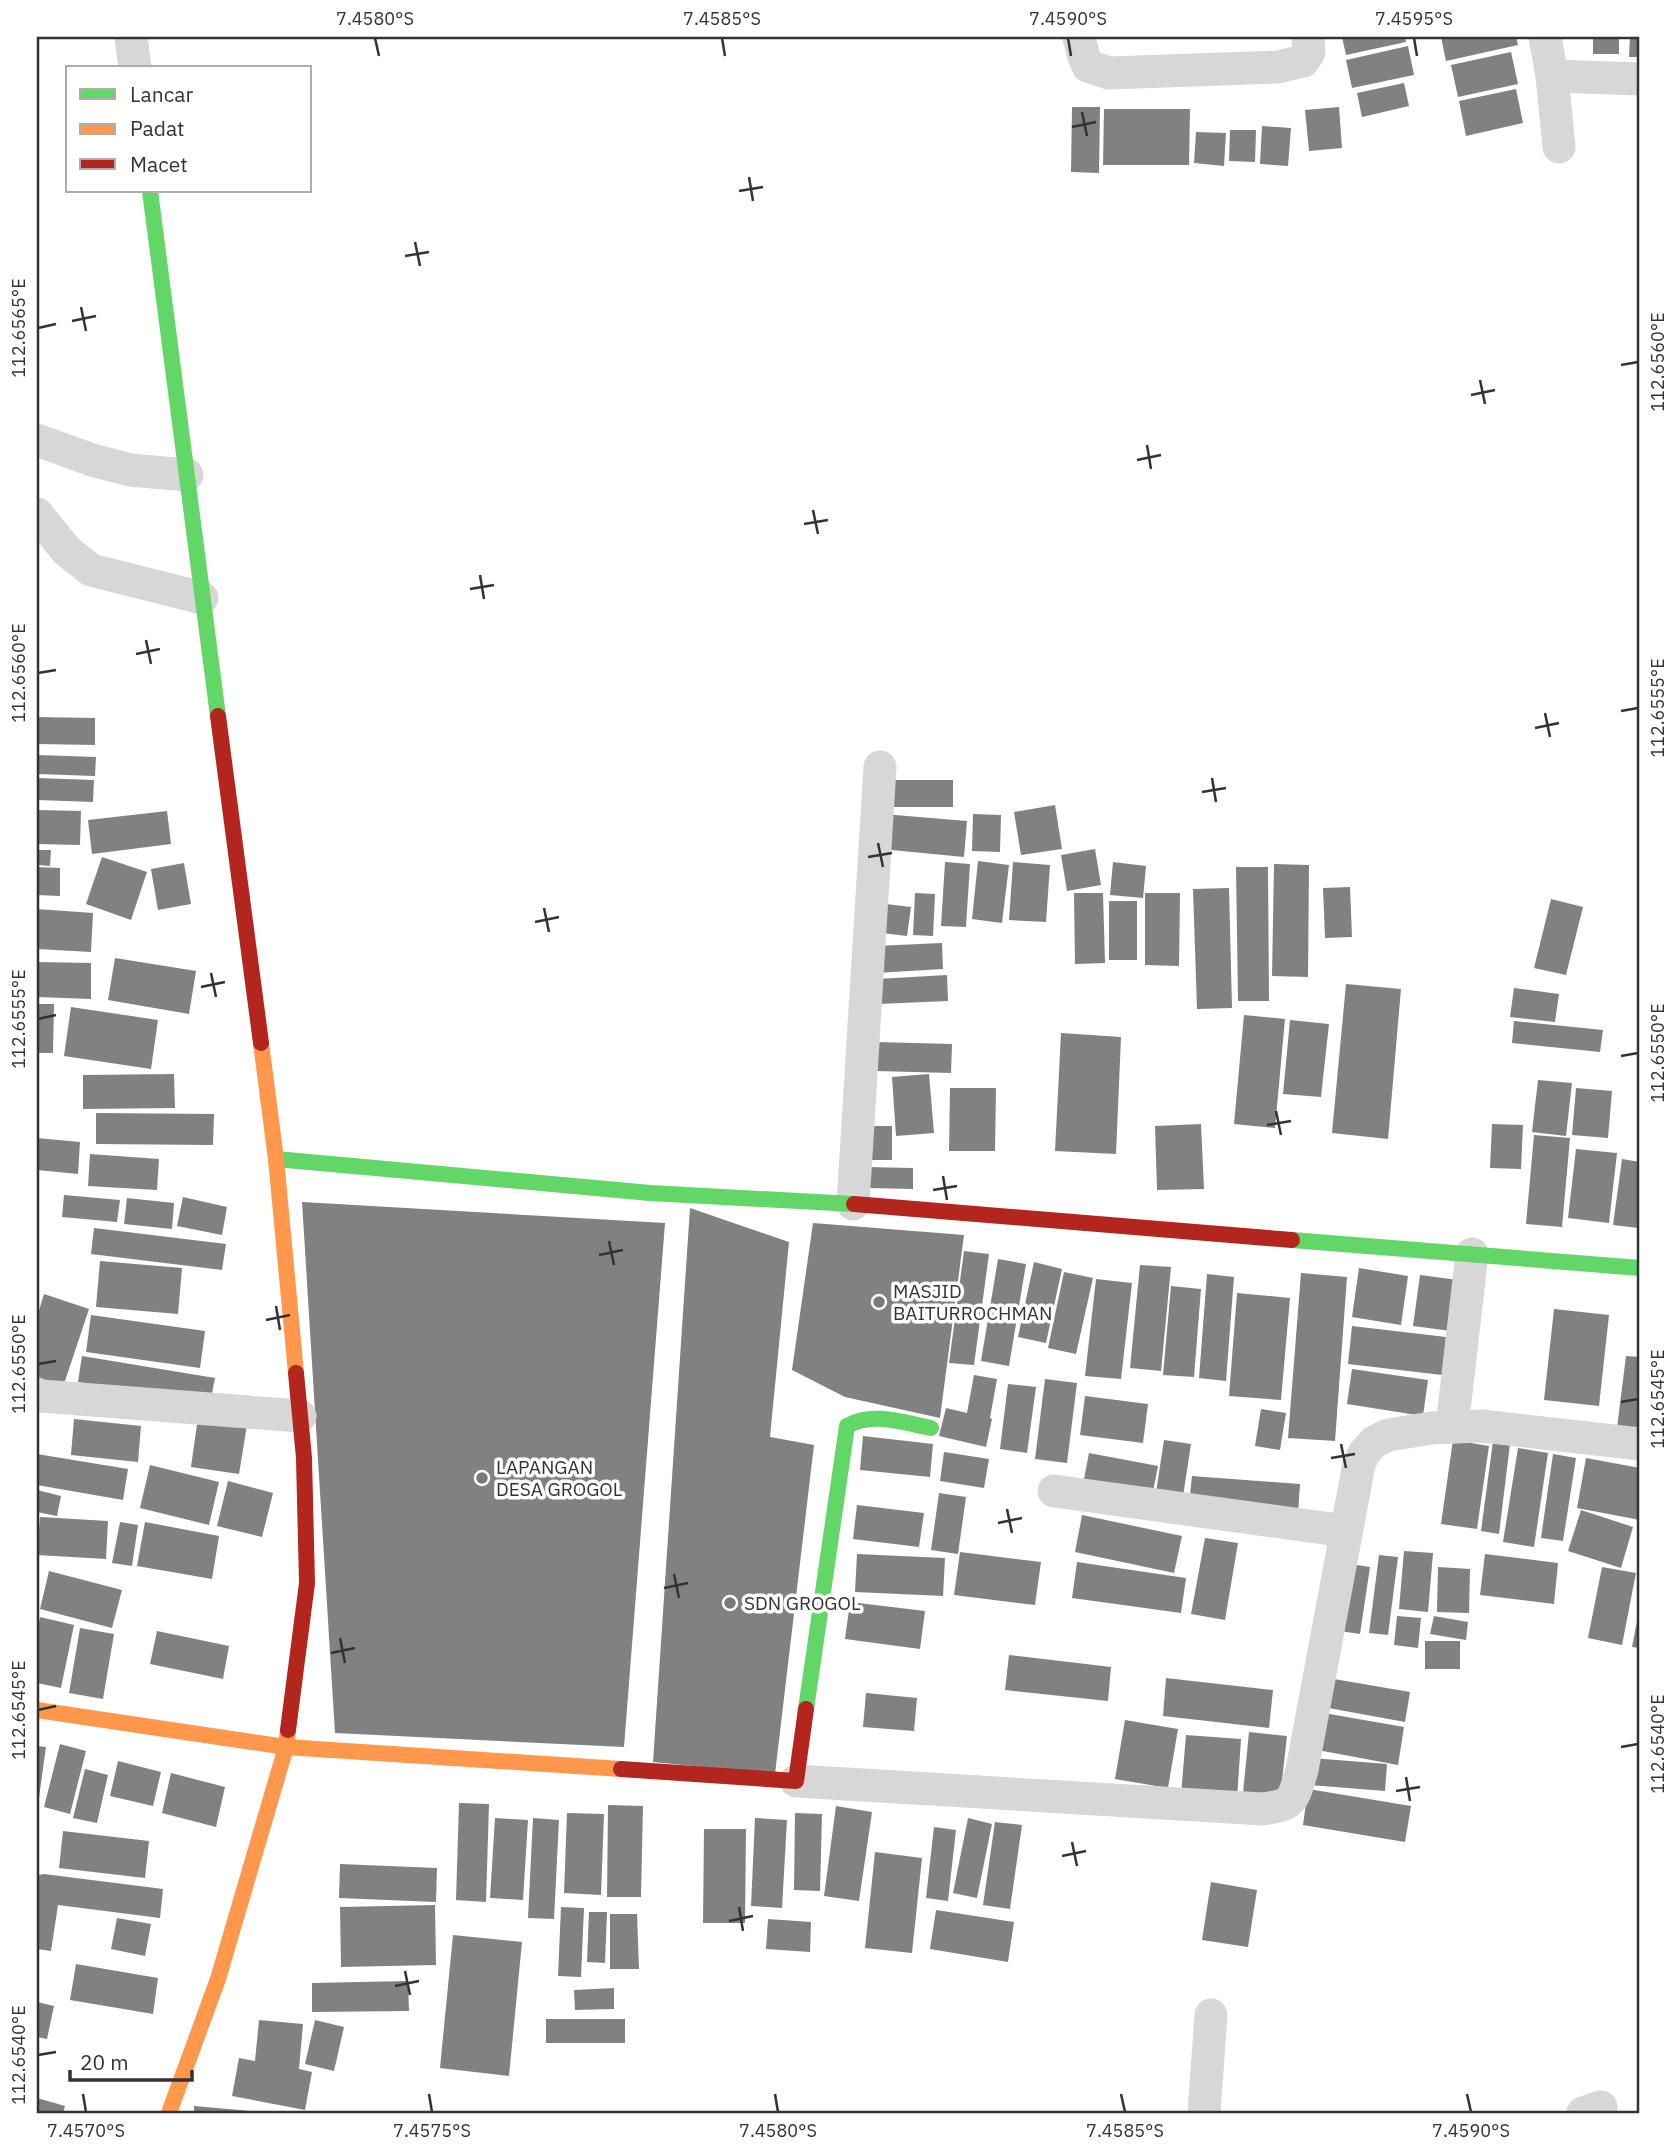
<svg xmlns="http://www.w3.org/2000/svg" width="1677" height="2150" font-family="'IBM Plex Sans',sans-serif">
<style>
.building{fill:#818181}
.lines{fill:none;stroke-linecap:round;stroke-linejoin:round}
.street{stroke:#d7d7d7;stroke-width:33}
.fast{stroke:#63d668;stroke-width:16}
.slow{stroke:#ff974d;stroke-width:16}
.jam{stroke:#b3261e;stroke-width:16}
.ticks{fill:none;stroke:#333;stroke-width:2.5}
.poi-dot{fill:#7a7a7a;stroke:#fff;stroke-width:2.5}
.labels{text-anchor:middle;stroke-width:7;stroke-linejoin:round;paint-order:stroke}
.poi-label{font-size:19px;fill:#333;stroke:#fff;text-anchor:start}
.neatline{fill:none;stroke:#333;stroke-width:2.5}
.ticks-label{font-size:18px;text-anchor:middle;fill:#333}
</style>
<rect width="100%" height="100%" fill="#fff"/>
<!-- building -->
<g class="building">
<polygon points="1342,37 1405,37 1406,42 1346,55"/>
<polygon points="1441,37 1516,37 1518,45 1446,61"/>
<rect x="1593" y="37" width="26" height="17"/>
<polygon points="1630,37 1640,37 1640,57 1629,57"/>
<polygon points="1408,46 1414,75 1352,88 1346,60"/>
<polygon points="1511,52 1518,84 1458,97 1451,65"/>
<polygon points="1404,83 1409,106 1362,117 1357,93"/>
<polygon points="1516,89 1523,123 1466,136 1459,101"/>
<polygon points="1072,107 1100,107 1099,173 1071,172"/>
<polygon points="1339,107 1342,148 1309,151 1305,110"/>
<polygon points="1104,109 1190,109 1189,165 1103,165"/>
<polygon points="1262,126 1291,128 1288,166 1260,164"/>
<polygon points="1230,130 1256,130 1255,162 1229,161"/>
<polygon points="1196,132 1226,133 1224,166 1194,163"/>
<polygon points="37,717 95,718 95,745 37,744"/>
<polygon points="37,755 96,757 95,776 37,774"/>
<polygon points="37,778 94,780 93,802 37,800"/>
<polygon points="880,780 953,780 953,807 881,807"/>
<polygon points="1055,805 1062,849 1021,855 1014,812"/>
<polygon points="37,810 81,811 80,845 37,844"/>
<polygon points="167,811 171,844 92,854 88,820"/>
<polygon points="883,814 967,821 964,857 881,849"/>
<polygon points="973,814 1001,815 1000,852 972,851"/>
<polygon points="1095,849 1101,885 1067,891 1061,855"/>
<polygon points="37,850 51,850 50,866 37,865"/>
<polygon points="102,857 147,872 131,920 86,904"/>
<polygon points="978,861 1009,865 1002,923 972,919"/>
<polygon points="945,862 970,864 966,927 941,926"/>
<polygon points="1013,862 1050,865 1046,922 1009,920"/>
<polygon points="1113,862 1146,866 1143,898 1110,895"/>
<polygon points="184,863 191,904 158,910 151,869"/>
<polygon points="1274,864 1309,865 1308,977 1272,976"/>
<polygon points="37,867 60,868 60,896 37,895"/>
<polygon points="1236,867 1268,867 1269,1001 1238,1001"/>
<polygon points="1350,887 1352,937 1325,938 1323,888"/>
<polygon points="1229,888 1232,1008 1197,1009 1193,889"/>
<polygon points="915,893 935,894 933,936 913,935"/>
<polygon points="1074,893 1103,893 1105,963 1075,964"/>
<polygon points="1145,893 1180,893 1179,966 1145,965"/>
<polygon points="1551,899 1583,907 1566,975 1534,968"/>
<rect x="1109" y="901" width="28" height="59"/>
<polygon points="886,904 911,907 907,936 882,933"/>
<polygon points="37,909 93,913 91,952 37,949"/>
<polygon points="942,943 943,969 876,973 875,946"/>
<polygon points="115,958 196,971 189,1014 108,1000"/>
<polygon points="37,962 91,963 91,999 37,997"/>
<polygon points="947,975 948,1001 879,1004 877,979"/>
<polygon points="1346,984 1401,989 1388,1139 1332,1133"/>
<polygon points="1514,988 1559,994 1555,1022 1510,1017"/>
<polygon points="37,1004 54,1004 53,1053 37,1053"/>
<polygon points="71,1007 158,1020 151,1069 64,1056"/>
<polygon points="1244,1015 1285,1019 1275,1128 1234,1124"/>
<polygon points="1290,1020 1329,1024 1321,1097 1283,1094"/>
<polygon points="1514,1021 1603,1030 1600,1052 1512,1043"/>
<polygon points="1061,1033 1121,1037 1116,1154 1055,1151"/>
<polygon points="876,1042 952,1044 951,1073 876,1071"/>
<polygon points="174,1074 175,1108 83,1109 83,1075"/>
<polygon points="929,1074 934,1133 896,1136 892,1077"/>
<polygon points="1538,1080 1572,1083 1566,1136 1532,1132"/>
<polygon points="950,1088 996,1088 995,1151 949,1151"/>
<polygon points="1576,1088 1612,1091 1608,1138 1572,1135"/>
<polygon points="96,1113 214,1114 213,1145 96,1144"/>
<polygon points="1201,1124 1204,1189 1157,1190 1155,1126"/>
<polygon points="1492,1124 1523,1125 1521,1169 1490,1168"/>
<polygon points="869,1126 892,1126 892,1160 868,1160"/>
<polygon points="1534,1135 1570,1138 1562,1227 1526,1224"/>
<polygon points="37,1138 80,1142 78,1174 37,1170"/>
<polygon points="1576,1149 1617,1153 1609,1223 1568,1218"/>
<polygon points="90,1154 159,1159 157,1190 88,1186"/>
<polygon points="1622,1159 1640,1162 1640,1213 1638,1228 1613,1225"/>
<polygon points="866,1167 913,1168 913,1189 867,1188"/>
<polygon points="64,1195 120,1200 117,1222 62,1217"/>
<polygon points="183,1197 227,1207 222,1235 177,1226"/>
<polygon points="127,1198 174,1203 172,1229 124,1224"/>
<polygon points="302,1202 665,1223 624,1747 335,1733"/>
<polygon points="690,1208 789,1242 770,1437 814,1445 775,1774 653,1762"/>
<polygon points="813,1223 964,1235 940,1418 845,1397 792,1370"/>
<polygon points="94,1228 226,1244 222,1270 91,1254"/>
<polygon points="964,1251 989,1254 974,1365 949,1363"/>
<polygon points="998,1259 1026,1264 1009,1366 981,1361"/>
<polygon points="100,1261 182,1268 178,1314 96,1307"/>
<polygon points="1034,1262 1062,1269 1046,1343 1018,1337"/>
<polygon points="1140,1265 1171,1267 1161,1371 1130,1368"/>
<polygon points="1359,1268 1408,1276 1401,1325 1352,1317"/>
<polygon points="1064,1272 1093,1278 1076,1354 1048,1348"/>
<polygon points="1301,1273 1347,1277 1335,1441 1288,1438"/>
<polygon points="1207,1274 1234,1277 1226,1381 1199,1378"/>
<polygon points="1420,1275 1466,1281 1459,1332 1413,1326"/>
<polygon points="1096,1279 1132,1283 1121,1379 1085,1376"/>
<polygon points="1171,1286 1201,1289 1194,1377 1163,1375"/>
<polygon points="1237,1293 1290,1298 1281,1400 1229,1396"/>
<polygon points="44,1294 89,1309 63,1387 37,1379 37,1317"/>
<polygon points="1554,1309 1609,1315 1599,1406 1544,1400"/>
<polygon points="91,1315 205,1331 200,1368 86,1352"/>
<polygon points="1352,1326 1446,1337 1442,1375 1348,1364"/>
<polygon points="82,1356 215,1378 210,1404 78,1382"/>
<polygon points="1626,1356 1640,1357 1640,1430 1617,1428"/>
<polygon points="1352,1369 1428,1380 1423,1416 1347,1404"/>
<polygon points="974,1375 997,1379 990,1418 992,1419 986,1447 939,1436 946,1408 967,1413"/>
<polygon points="1045,1379 1077,1383 1067,1463 1035,1459"/>
<polygon points="1008,1384 1036,1387 1027,1453 1000,1449"/>
<polygon points="1085,1396 1148,1404 1143,1443 1080,1435"/>
<polygon points="1261,1409 1286,1413 1280,1450 1255,1446"/>
<polygon points="198,1417 247,1425 239,1474 191,1467"/>
<polygon points="74,1419 141,1426 138,1462 71,1455"/>
<polygon points="863,1436 933,1444 930,1477 860,1470"/>
<polygon points="1164,1440 1191,1444 1182,1503 1155,1499"/>
<polygon points="1453,1440 1489,1446 1477,1529 1441,1524"/>
<polygon points="1493,1441 1510,1444 1499,1534 1481,1531"/>
<polygon points="1518,1448 1548,1453 1534,1547 1503,1542"/>
<polygon points="944,1452 989,1459 984,1488 940,1481"/>
<polygon points="1089,1453 1158,1466 1152,1497 1083,1484"/>
<polygon points="37,1454 128,1469 123,1500 37,1485"/>
<polygon points="1553,1454 1576,1458 1563,1541 1541,1538"/>
<polygon points="1586,1458 1640,1468 1640,1520 1577,1508"/>
<polygon points="150,1465 219,1482 209,1525 140,1508"/>
<polygon points="1192,1476 1300,1484 1298,1514 1189,1505"/>
<polygon points="228,1481 273,1493 262,1537 217,1526"/>
<polygon points="37,1490 61,1496 57,1516 37,1512"/>
<polygon points="939,1493 966,1497 958,1554 931,1550"/>
<polygon points="857,1505 924,1513 919,1547 853,1539"/>
<polygon points="1581,1510 1633,1527 1621,1568 1568,1551"/>
<polygon points="1082,1515 1182,1536 1174,1573 1075,1552"/>
<polygon points="40,1517 108,1521 106,1559 37,1555"/>
<polygon points="120,1522 138,1525 132,1566 112,1563"/>
<polygon points="145,1522 219,1536 212,1579 137,1566"/>
<polygon points="1205,1538 1238,1543 1225,1620 1191,1614"/>
<polygon points="1404,1551 1433,1553 1428,1612 1399,1609"/>
<polygon points="960,1552 1041,1562 1035,1605 954,1595"/>
<polygon points="857,1554 945,1558 943,1596 855,1592"/>
<polygon points="1485,1554 1558,1563 1554,1604 1480,1595"/>
<polygon points="1379,1555 1398,1557 1388,1635 1369,1633"/>
<polygon points="1077,1562 1186,1578 1181,1613 1072,1598"/>
<polygon points="1344,1563 1370,1567 1360,1634 1333,1630"/>
<polygon points="1438,1567 1470,1569 1469,1613 1437,1612"/>
<polygon points="1602,1567 1636,1573 1622,1645 1588,1638"/>
<polygon points="49,1571 122,1590 112,1628 40,1609"/>
<polygon points="850,1602 925,1611 920,1649 845,1639"/>
<polygon points="1639,1611 1640,1611 1640,1648 1632,1647"/>
<polygon points="1397,1616 1421,1618 1418,1648 1394,1645"/>
<polygon points="1434,1616 1468,1622 1466,1640 1430,1634"/>
<polygon points="40,1617 74,1625 61,1688 37,1683 37,1633"/>
<polygon points="80,1628 114,1634 103,1699 69,1693"/>
<polygon points="157,1631 229,1646 223,1679 150,1664"/>
<rect x="1425" y="1641" width="35" height="28"/>
<polygon points="1009,1655 1111,1667 1108,1701 1005,1690"/>
<polygon points="1166,1678 1273,1690 1269,1728 1163,1716"/>
<polygon points="1328,1678 1410,1692 1405,1722 1323,1707"/>
<polygon points="866,1693 917,1698 914,1731 863,1727"/>
<polygon points="1318,1712 1404,1727 1398,1765 1312,1749"/>
<polygon points="1125,1720 1178,1729 1168,1788 1115,1779"/>
<polygon points="1249,1732 1287,1736 1280,1798 1243,1793"/>
<polygon points="1186,1735 1241,1739 1237,1799 1181,1795"/>
<polygon points="60,1744 86,1751 70,1814 44,1807"/>
<polygon points="37,1746 46,1747 38,1805 37,1805"/>
<polygon points="1312,1758 1387,1764 1385,1791 1310,1785"/>
<polygon points="118,1761 161,1772 153,1806 110,1796"/>
<polygon points="85,1769 108,1775 97,1823 73,1818"/>
<polygon points="171,1773 225,1787 216,1827 162,1813"/>
<polygon points="1308,1789 1411,1806 1405,1842 1303,1825"/>
<polygon points="459,1803 489,1804 486,1902 456,1900"/>
<polygon points="608,1805 643,1806 641,1897 607,1897"/>
<polygon points="836,1806 872,1812 859,1901 824,1896"/>
<polygon points="567,1813 604,1814 601,1895 564,1893"/>
<polygon points="795,1813 822,1814 820,1891 794,1890"/>
<polygon points="495,1818 528,1820 523,1900 490,1898"/>
<polygon points="533,1818 559,1820 554,1919 528,1918"/>
<polygon points="755,1818 787,1820 782,1908 751,1906"/>
<polygon points="968,1818 992,1824 977,1898 953,1893"/>
<polygon points="995,1822 1022,1825 1010,1909 983,1905"/>
<polygon points="934,1827 956,1830 948,1901 926,1898"/>
<polygon points="704,1829 746,1829 745,1923 703,1923"/>
<polygon points="63,1831 149,1841 145,1878 59,1868"/>
<polygon points="875,1852 922,1858 912,1953 865,1948"/>
<polygon points="340,1864 437,1868 436,1902 339,1898"/>
<polygon points="44,1874 163,1889 160,1918 58,1905 51,1951 37,1949 37,1890 39,1875"/>
<polygon points="1211,1882 1257,1890 1248,1947 1202,1940"/>
<polygon points="435,1905 436,1965 341,1967 340,1907"/>
<polygon points="561,1907 584,1908 581,1977 558,1976"/>
<polygon points="936,1910 1014,1922 1008,1962 930,1949"/>
<polygon points="589,1912 607,1912 605,1963 587,1962"/>
<polygon points="610,1914 637,1914 639,1969 610,1969"/>
<polygon points="117,1918 151,1924 145,1956 111,1949"/>
<polygon points="768,1919 811,1922 810,1952 766,1949"/>
<polygon points="453,1935 522,1942 509,2076 440,2068"/>
<polygon points="76,1964 158,1978 153,2014 70,2000"/>
<polygon points="408,1981 409,2011 312,2012 312,1983"/>
<polygon points="614,1988 614,2009 575,2010 574,1990"/>
<polygon points="37,2002 54,2006 47,2039 37,2037"/>
<rect x="546" y="2019" width="79" height="24"/>
<polygon points="259,2020 303,2024 299,2069 312,2072 305,2110 232,2096 239,2058 255,2061"/>
<polygon points="315,2020 344,2027 334,2071 305,2064"/>
<polygon points="37,2098 65,2106 63,2113 37,2113"/>
<polygon points="194,2106 251,2111 250,2113 194,2113"/>
</g>
<g class="lines">
<!-- street -->
<g class="street">
<polyline points="131,37 135,68"/>
<polyline points="1079,37 1084,57 1088,66 1109,73 1278,67 1303,61 1309,52 1308,37"/>
<polyline points="1545,37 1552,76 1559,147"/>
<polyline points="1552,76 1640,79"/>
<polyline points="37,440 92,460 130,470 187,475"/>
<polyline points="37,514 67,551 91,570 202,598"/>
<polyline points="853,1204 880,767"/>
<polyline points="37,1394 41,1396 300,1416"/>
<polyline points="1452,1427 1472,1254"/>
<polyline points="1054,1491 1346,1531"/>
<path d="M796 1781 1262 1809C1295 1805 1293 1799 1302 1770L1359 1464 1364 1453 1374 1442 1388 1435 1431 1428 1482 1426 1640 1444"/>
<polyline points="1204,2113 1211,2015"/>
<polyline points="1583,2113 1601,2107"/>
</g>
<!-- fast -->
<g class="fast">
<polyline points="150,191 218,716"/>
<polyline points="276,1159 650,1193 854,1204"/>
<polyline points="1292,1240 1640,1268"/>
<path d="M806 1709 847 1426C873 1411 904 1423 931 1428"/>
</g>
<!-- slow -->
<g class="slow">
<polyline points="261,1043 276,1159 296,1373"/>
<polyline points="37,1710 286,1747 621,1769"/>
<polyline points="169,2113 218,1979 286,1747 288,1730"/>
</g>
<!-- jam -->
<g class="jam">
<polyline points="218,716 261,1043"/>
<polyline points="854,1204 1292,1240"/>
<polyline points="288,1730 307,1583 304,1458 296,1373"/>
<polyline points="621,1769 796,1781 806,1709"/>
</g>
</g>
<!-- ticks -->
<path class="ticks" d="M375 38 379 56M722 38 725 56M1068 38 1071 56M1414 38 1417 56M1082 112 1087 136M1072 127 1096 122M749 177 753 201M739 191 763 187M415 242 420 266M405 256 429 252M81 307 86 331M72 321 96 316M38 328 56 324M1621 365 1638 362M1480 380 1485 404M1471 395 1495 390M1147 445 1151 469M1137 460 1161 455M813 510 818 534M804 524 828 520M480 575 484 599M470 589 494 585M146 640 151 664M136 654 160 649M38 673 56 670M1621 711 1638 708M1545 713 1550 737M1535 728 1559 723M1212 778 1216 802M1202 792 1226 788M878 843 883 867M868 857 892 853M544 908 549 932M535 922 559 917M211 973 216 997M201 987 225 982M38 1019 56 1015M1621 1056 1638 1053M1276 1111 1281 1135M1267 1125 1291 1121M943 1176 947 1200M933 1190 957 1186M609 1241 614 1265M599 1255 623 1250M276 1306 280 1330M266 1320 290 1315M38 1364 56 1361M1621 1402 1638 1399M1341 1444 1346 1468M1331 1458 1355 1454M1007 1509 1012 1533M998 1523 1022 1518M674 1574 679 1598M664 1588 688 1583M340 1638 345 1663M331 1653 355 1648M38 1710 56 1706M1621 1747 1638 1744M1406 1777 1410 1801M1396 1791 1420 1787M1072 1842 1077 1866M1062 1856 1086 1851M739 1907 743 1931M729 1921 753 1916M405 1971 410 1995M395 1986 419 1981M38 2055 56 2052M83 2094 86 2112M429 2094 432 2112M775 2094 778 2112M1121 2094 1125 2112M1467 2094 1471 2112"/>
<!-- markers -->
<g class="poi-dot">
<circle cx="879" cy="1302" r="7"/>
<circle cx="482" cy="1478" r="7"/>
<circle cx="730" cy="1603" r="7"/>
</g>
<g class="labels">
<!-- poi labels -->
<g class="poi-label">
<text x="893" y="1298">MASJID<tspan x="893" dy="22">BAITURROCHMAN</tspan></text>
<text x="496" y="1474">LAPANGAN<tspan x="496" dy="22">DESA GROGOL</tspan></text>
<text x="744" y="1610">SDN GROGOL</text>
</g>
</g>
<!-- border -->
<rect width="1677" height="2150" fill="none" stroke="#ffffff" stroke-width="77"/>
<!-- legend -->
<rect x="66" y="66" width="245" height="126" fill="#ffffff" stroke="#adadad" stroke-width="2"/>
<rect x="80" y="89" width="35" height="10" fill="#63d668" stroke="#adadad" stroke-width="2"/>
<text x="130" y="102" font-size="21" fill="#333333">Lancar</text>
<rect x="80" y="124" width="35" height="10" fill="#ff974d" stroke="#adadad" stroke-width="2"/>
<text x="130" y="136" font-size="21" fill="#333333">Padat</text>
<rect x="80" y="159" width="35" height="10" fill="#b3261e" stroke="#adadad" stroke-width="2"/>
<text x="130" y="172" font-size="21" fill="#333333">Macet</text>
<!-- scale -->
<path d="M70 2070v10h122v-10" fill="none" stroke="#333333" stroke-width="3.5"/>
<text x="80" y="2070" font-size="21" fill="#333333" stroke="#ffffff" stroke-width="5" paint-order="stroke">20 m</text>
<rect x="38" y="38" width="1600" height="2074" class="neatline"/>
<g class="ticks-label">
<text x="375" y="25">7.4580°S</text>
<text x="722" y="25">7.4585°S</text>
<text x="1068" y="25">7.4590°S</text>
<text x="1414" y="25">7.4595°S</text>
<text transform="translate(19 328) rotate(-90)" y="6">112.6565°E</text>
<text transform="translate(1658 362) rotate(-90)" y="6">112.6560°E</text>
<text transform="translate(19 673) rotate(-90)" y="6">112.6560°E</text>
<text transform="translate(1658 708) rotate(-90)" y="6">112.6555°E</text>
<text transform="translate(19 1019) rotate(-90)" y="6">112.6555°E</text>
<text transform="translate(1658 1053) rotate(-90)" y="6">112.6550°E</text>
<text transform="translate(19 1364) rotate(-90)" y="6">112.6550°E</text>
<text transform="translate(1658 1399) rotate(-90)" y="6">112.6545°E</text>
<text transform="translate(19 1710) rotate(-90)" y="6">112.6545°E</text>
<text transform="translate(1658 1744) rotate(-90)" y="6">112.6540°E</text>
<text transform="translate(19 2055) rotate(-90)" y="6">112.6540°E</text>
<text x="86" y="2137">7.4570°S</text>
<text x="432" y="2137">7.4575°S</text>
<text x="778" y="2137">7.4580°S</text>
<text x="1125" y="2137">7.4585°S</text>
<text x="1471" y="2137">7.4590°S</text>
</g>
</svg>
